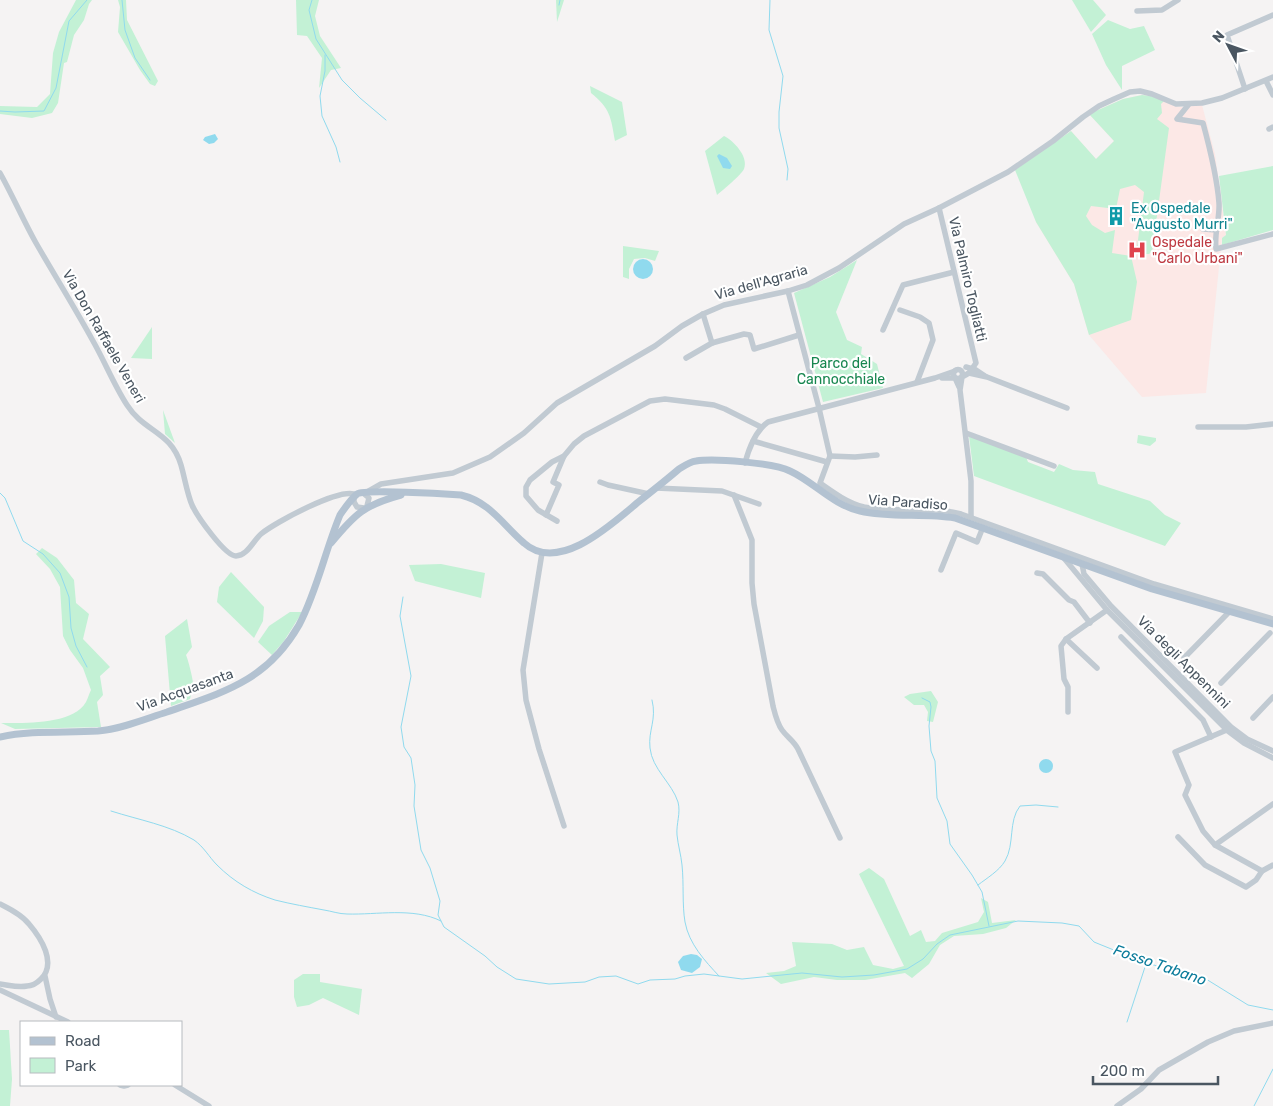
<svg xmlns="http://www.w3.org/2000/svg" width="1273" height="1106" font-family="Rubik,sans-serif">
<style>
.medical{fill:#fce8e6}
.green{fill:#c3f1d5}
.water{fill:#90daee}
.lines{fill:none;stroke-linecap:round;stroke-linejoin:round}
.stream{stroke:#90daee;stroke-width:1}
.minor{stroke:#c1cad2;stroke-width:5.5}
.major{stroke:#b3c2d1;stroke-width:7}
.labels{text-anchor:middle;stroke-width:4.5;stroke-linejoin:round;paint-order:stroke}
.culture-label{font-size:14px;fill:#0d838f;stroke:#fff;text-anchor:start}
.health-label{font-size:14px;fill:#be3a42;stroke:#fff;text-anchor:start}
.street-label{font-size:14px;fill:#4a5661;stroke:#fff}
.park-label{font-size:14px;fill:#17864f;stroke:#fff}
.water-label{font-size:15px;font-style:italic;fill:#0c7c9b;stroke:#fff}
</style>
<rect width="100%" height="100%" fill="#f5f3f3"/>
<!-- medical -->
<polygon class="medical" points="1142,95 1151,96 1175,106 1183,107 1202,105 1215,154 1226,235 1222,238 1206,393 1142,397 1089,335 1074,284 1036,222 1051,146 1071,131 1096,159 1114,141 1089,114 1123,99"/>
<!-- green -->
<g class="green">
<polygon points="76,0 92,0 89,4 84,20 74,35 67,62 64,63 58,103 52,113 32,118 0,114 0,106 37,107 50,94 53,53 59,32"/>
<polygon points="118,0 126,0 127,20 158,81 155,86 150,84 140,70 118,32 120,7"/>
<polygon points="296,0 319,0 315,16 320,36 341,68 331,70 319,88 322,58 307,36 297,35"/>
<polygon points="556,0 564,0 557,22"/>
<polygon points="1072,0 1093,0 1106,15 1091,32"/>
<polygon points="1108,20 1130,29 1144,26 1155,50 1122,66 1122,90 1106,65 1092,34"/>
<path d="M590 86 622 102 627 135 615 141C611 117 610 108 591 93Z"/>
<polygon points="1142,95 1151,96 1164,101 1161,104 1162,113 1157,119 1169,128 1152,252 1149,254 1144,254 1137,248 1144,192 1135,185 1120,189 1116,209 1091,206 1086,216 1092,225 1105,233 1115,230 1112,253 1131,256 1137,282 1131,320 1089,335 1074,284 1036,222 1015,170 1071,131 1096,159 1114,141 1089,114 1123,99"/>
<path d="M724 136C734 141 749 157 744 169 740 176 724 189 717 195L705 151Z"/>
<polygon points="1273,166 1273,230 1222,245 1222,238 1226,235 1219,176"/>
<polygon points="623,246 659,251 655,261 645,258 634,259 629,269 629,279 623,277"/>
<polygon points="857,260 836,312 847,340 862,347 861,354 877,364 883,388 823,402 794,293 830,277"/>
<polygon points="152,327 152,359 131,358"/>
<polygon points="163,410 175,443 165,434"/>
<polygon points="1138,435 1156,438 1156,441 1150,446 1137,443"/>
<polygon points="969,436 1026,457 1028,462 1054,472 1059,464 1073,470 1095,472 1098,484 1150,501 1165,515 1181,523 1165,546 974,476"/>
<path d="M42 548 57 558 74 580 76 603 89 614 83 639 110 667 100 676 103 695 97 702 101 727 15 729 1 723C24 723 73 725 86 702 88 698 89 694 91 690L83 668 70 650 63 636 60 587 50 569 36 554Z"/>
<polygon points="441,564 485,573 481,598 415,581 409,565"/>
<polygon points="231,572 264,607 263,621 254,638 217,602 219,587"/>
<polygon points="290,612 301,612 301,614 284,641 272,655 258,642 269,626"/>
<path d="M187 619 192 647 186 655C188 659 193 679 193 683 193 688 191 694 190 699L171 706 165 636Z"/>
<polygon points="931,691 938,702 933,722 927,721 928,712 924,705 914,705 904,697 910,694"/>
<polygon points="869,868 884,879 910,936 921,930 926,942 935,941 942,933 978,922 984,912 981,898 988,902 992,923 1016,920 1006,928 983,934 954,936 940,945 929,964 912,978 905,973 865,980 837,980 814,977 781,984 766,973 784,971 796,966 792,942 832,944 847,950 864,947 873,965 893,969 904,966 859,874"/>
<polygon points="303,974 320,974 320,982 362,989 359,1015 323,998 309,1005 297,1007 294,997 294,980"/>
<polygon points="0,1030 9,1030 12,1079 10,1106 0,1106"/>
</g>
<!-- water -->
<g class="water">
<polygon points="215,134 218,139 214,143 209,144 203,140 205,137"/>
<polygon points="719,154 727,158 732,166 730,169 723,168 717,156"/>
<circle cx="643" cy="269" r="10"/>
<circle cx="1046" cy="766" r="7"/>
<polygon points="691,954 697,955 702,959 700,967 692,973 681,970 678,962 683,956"/>
</g>
<g class="lines">
<!-- stream -->
<g class="stream">
<polyline points="122,0 125,30 135,58 150,80"/>
<polyline points="312,0 309,10 316,39 342,80 360,98 386,120"/>
<polyline points="770,0 769,30 783,76 779,112 779,128 788,169 787,180"/>
<polyline points="559,5 560,0"/>
<polyline points="325,55 325,71 320,96 322,116 336,147 340,162"/>
<polyline points="0,111 15,112 44,111 56,88 69,21 87,0"/>
<polyline points="0,493 5,498 23,541 43,554 60,573 69,597 71,628 76,646 87,667"/>
<polyline points="403,597 400,616 411,676 401,727 404,747 411,758 415,785 414,806 421,850 430,868 440,901 438,915 444,927 485,956 497,967 516,979 549,984 585,982 599,977 616,976 638,984 650,980 675,979 685,976 704,974 742,979 802,973 842,977 874,975 907,969 923,959 937,944 950,935 1018,921 1062,923 1079,926 1094,942 1141,961 1173,971 1206,979 1248,1005 1273,1010"/>
<polyline points="922,698 930,702 931,707 929,726 931,751 935,761 937,798 947,821 950,844 972,875 982,892 989,926"/>
<path d="M652 700C657 720 648 730 650 748 652 769 672 783 678 802 681 813 676 824 677 835 678 845 681 855 682 865 684 884 682 904 685 922 689 944 705 961 719 976"/>
<path d="M111 811C139 820 169 825 194 840 204 847 209 857 217 865 234 882 253 893 275 900 291 904 308 907 324 910 331 911 339 914 347 914 377 915 413 907 441 921"/>
<path d="M978 885C987 878 999 871 1005 861 1015 844 1008 821 1020 806L1036 805 1058 807"/>
<polyline points="1127,1022 1146,964"/>
<polyline points="1254,1106 1273,1069"/>
</g>
<!-- minor -->
<g class="minor">
<polyline points="1137,11 1162,10 1178,0"/>
<polyline points="1266,81 1273,95"/>
<polyline points="1245,89 1227,35 1273,15"/>
<path d="M1189 104 1177 119 1203 123C1210 149 1217 176 1219 203 1220 218 1214 233 1216 249L1273 234"/>
<polyline points="1269,129 1273,127"/>
<path d="M0 173C13 196 23 220 36 243 55 276 75 308 93 341 105 362 114 385 127 405 144 432 171 431 181 465 185 479 187 493 192 505 197 516 225 556 236 556 247 556 253 541 261 534 274 523 342 486 356 495"/>
<polyline points="939,208 976,363 969,373 962,377 960,390 971,481 971,517"/>
<polyline points="1203,229 1217,230"/>
<path d="M788 291 819 408 830 456 820 483C834 493 848 503 864 507 896 514 930 505 961 514L1154 584 1273 619"/>
<polyline points="900,310 920,317 929,323 933,340 917,382"/>
<polyline points="703,314 712,343"/>
<polyline points="883,330 903,285 954,272"/>
<polyline points="686,358 712,343 744,334 750,335 754,349 799,335"/>
<polyline points="966,367 976,370 985,376"/>
<circle cx="958" cy="374" r="4.5"/>
<polyline points="969,373 987,377 1067,408"/>
<polyline points="942,378 955,378 959,387"/>
<polyline points="1198,427 1246,427 1273,424"/>
<polyline points="966,433 1054,466"/>
<polyline points="753,441 827,462"/>
<polyline points="830,456 855,457 877,455"/>
<path d="M745 463C749 448 755 431 768 422L935 378 955 371"/>
<polyline points="600,482 608,485 649,494"/>
<polyline points="656,488 722,491 759,504"/>
<polyline points="367,492 381,484 453,473 490,457 524,433 557,403 655,346 682,326 703,314 724,305 788,291 807,285 839,268 904,224 939,208 1008,172 1053,141 1083,117 1099,106 1114,99 1130,92 1140,91 1152,94 1176,104 1202,103 1222,98 1273,77"/>
<polyline points="363,493 369,498 367,506"/>
<path d="M734 495 752 540V583L754 604 773 706C775 714 777 723 782 730 787 737 794 741 798 749L840 838"/>
<polyline points="354,498 354,502 357,507 364,508"/>
<polyline points="546,515 559,485 553,482 564,456"/>
<polyline points="557,521 538,510 526,496 526,487 530,480 552,462 564,456 574,444 584,436 650,401 665,399 714,405 725,409 761,427"/>
<polyline points="542,553 523,670 526,700 539,749 564,826"/>
<polyline points="1063,557 1107,610 1228,731 1244,743 1273,758"/>
<polyline points="1082,564 1084,574 1111,606 1231,727 1247,739 1273,751"/>
<polyline points="941,570 956,533 977,542 983,527"/>
<polyline points="1037,573 1043,574 1069,600 1074,602 1090,623"/>
<polyline points="1121,637 1203,720 1211,737"/>
<polyline points="1066,639 1097,668"/>
<polyline points="1184,658 1230,611"/>
<polyline points="1221,683 1270,633"/>
<polyline points="1068,712 1068,687 1064,679 1061,646 1066,639 1107,610"/>
<polyline points="1253,718 1273,697"/>
<polyline points="1229,729 1175,752 1189,785 1185,795 1203,831 1215,845 1262,871 1273,865"/>
<polyline points="1178,837 1205,865 1246,887 1256,880 1262,871"/>
<polyline points="1215,845 1273,804"/>
<path d="M0 904C10 909 22 915 29 924 41 938 57 963 41 979 37 983 32 986 27 986 18 988 9 985 0 984"/>
<polyline points="45,976 50,999 56,1017"/>
<polyline points="0,990 68,1022"/>
<polyline points="120,1085 124,1086 128,1085"/>
<polyline points="175,1085 209,1106"/>
<polyline points="1117,1106 1141,1089 1159,1070 1208,1042 1234,1031 1273,1023"/>
</g>
<!-- major -->
<g class="major">
<path d="M331 543C355 514 364 505 401 495"/>
<path d="M0 737C32 730 65 733 98 731 121 729 145 719 167 712 224 692 267 681 299 625 317 591 325 551 340 515 345 508 350 500 357 494 364 489 446 494 461 495 490 502 503 525 524 543 558 574 611 525 637 503 651 492 665 481 679 469 684 466 689 462 696 461 714 458 774 463 790 471 814 482 833 505 860 511 890 518 924 513 955 518L1152 589 1273 624"/>
</g>
</g>
<!-- icons -->
<defs>
<g id="building-bare" transform="scale(1.5)"><path d="M-4-6H4V6H1V3H-1V6H-4ZM-2.5-4.3h1.7v1.8h-1.7ZM.8-4.3h1.7v1.8H.8ZM-2.5-1h1.7V.8h-1.7ZM.8-1h1.7V.8H.8Z" fill="#0f9aa8" stroke="#fff" stroke-width="2.5" paint-order="stroke"/></g>
<g id="hospital-bare" transform="scale(1.5)"><path d="M-5-5h3v3.5h4V-5h3V5h-3V1.5h-4V5h-3Z" fill="#e0444e" stroke="#fff" stroke-width="2.5" paint-order="stroke"/></g>
</defs>
<g fill-rule="evenodd">
<use href="#building-bare" x="1116" y="216"/>
<use href="#hospital-bare" x="1137" y="250"/>
</g>
<g class="labels">
<!-- culture labels -->
<g class="culture-label">
<text x="1131" y="213">Ex Ospedale<tspan x="1131" dy="16">"Augusto Murri"</tspan></text>
</g>
<!-- health labels -->
<g class="health-label">
<text x="1152" y="247">Ospedale<tspan x="1152" dy="16">"Carlo Urbani"</tspan></text>
</g>
<!-- street labels -->
<g class="street-label">
<text transform="translate(968 279) rotate(77)" y="5">Via Palmiro Togliatti</text>
<text transform="translate(761 282) rotate(-16)" y="5">Via dell'Agraria</text>
<text transform="translate(104 336) rotate(60)" y="5">Via Don Raffaele Veneri</text>
<text transform="translate(908 502) rotate(4)" y="5">Via Paradiso</text>
<text transform="translate(1184 662) rotate(45)" y="5">Via degli Appennini</text>
<text transform="translate(185 690) rotate(-20)" y="5">Via Acquasanta</text>
</g>
<!-- park labels -->
<g class="park-label">
<text x="841" y="368">Parco del<tspan x="841" dy="16">Cannocchiale</tspan></text>
</g>
<!-- water labels -->
<g class="water-label">
<text transform="translate(1160 965) rotate(19)" y="5">Fosso Tabano</text>
</g>
</g>
<!-- legend -->
<rect x="20" y="1021" width="162" height="65" fill="#ffffff" stroke="#b7bbc0"/>
<rect x="30" y="1037" width="25" height="8" fill="#b3c2d1" stroke="#b7bbc0"/>
<text x="65" y="1046" font-size="15" fill="#4a5661">Road</text>
<rect x="30" y="1058" width="25" height="15" fill="#c3f1d5" stroke="#b7bbc0"/>
<text x="65" y="1071" font-size="15" fill="#4a5661">Park</text>
<!-- north arrow -->
<g transform="translate(1228 45) rotate(311)" stroke="#ffffff" stroke-width="4" paint-order="stroke">
<path d="M0-4L9 19L0 12L-9 19Z" fill="#4a5661"/>
<text y="-8" font-size="14" font-weight="bold" text-anchor="middle" fill="#4a5661">N</text>
</g>
<!-- scale -->
<path d="M1093 1076v8h125v-8" fill="none" stroke="#4a5661" stroke-width="2.5"/>
<text x="1100" y="1076" font-size="15" fill="#4a5661" stroke="#ffffff" stroke-width="4" paint-order="stroke">200 m</text>
</svg>
